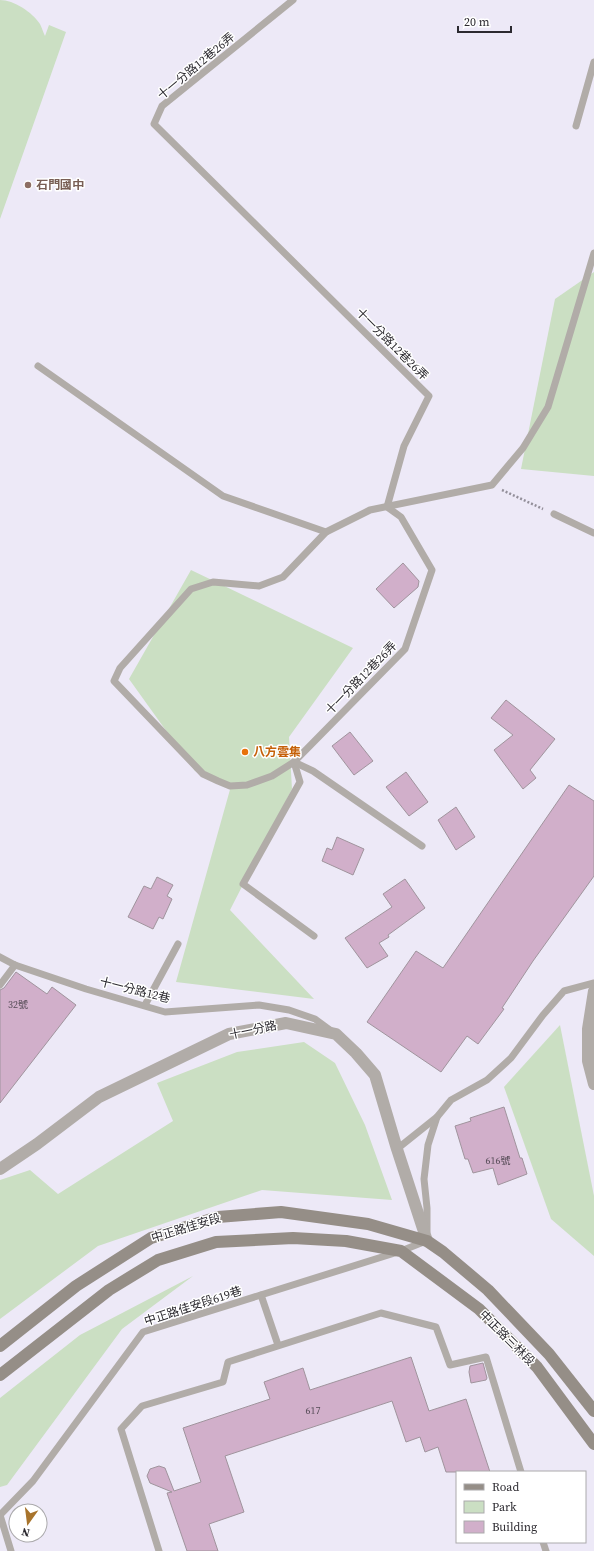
<svg xmlns="http://www.w3.org/2000/svg" width="594" height="1551" font-family="'Source Serif 4','Noto Sans TC',serif">
<style>
.green{fill:#cbdfc3}
.building{fill:#d1afca;stroke:#a0949d}
.lines{fill:none;stroke-linecap:round;stroke-linejoin:round}
.path{stroke:#938f9a;stroke-width:2.5;stroke-dasharray:2 2;stroke-linecap:butt}
.service{stroke:#b1aca8;stroke-width:7}
.minor{stroke:#b1aca8;stroke-width:12}
.secondary{stroke:#958e87;stroke-width:12}
.education-dot{fill:#8d6e63;stroke:#fff;stroke-width:1.5}
.food-dot{fill:#e8710a;stroke:#fff;stroke-width:1.5}
.labels{text-anchor:middle;stroke-width:3;stroke-linejoin:round;paint-order:stroke}
.number-label{font-size:10px;fill:#554b56}
.street-label{font-size:12px;fill:#2c2a30;stroke:#fff}
.education-label{font-size:12px;font-weight:bold;fill:#785e54;stroke:#fff;text-anchor:start}
.food-label{font-size:12px;font-weight:bold;fill:#c56008;stroke:#fff;text-anchor:start}
</style>
<rect width="100%" height="100%" fill="#ede9f7"/>
<!-- green -->
<g class="green">
<path d="M0 0C14 0 32 12 40 24 42 28 43 32 45 36L49 25 66 32 0 219Z"/>
<polygon points="594,272 594,476 521,469 555,299"/>
<polygon points="191,570 353,648 289,737 292,789 230,910 314,999 176,982 231,786 195,771 129,679"/>
<polygon points="560,1025 594,1196 594,1256 551,1219 504,1087"/>
<polygon points="304,1042 335,1063 365,1125 392,1200 262,1190 98,1246 0,1319 0,1180 30,1170 58,1194 173,1121 157,1083 237,1052"/>
<polygon points="193,1276 122,1329 7,1485 0,1487 0,1398 80,1335"/>
</g>
<!-- building -->
<g class="building">
<polygon points="403,563 419,581 418,587 394,608 376,589"/>
<polygon points="506,700 555,739 530,770 536,778 523,789 494,750 513,735 491,718"/>
<polygon points="350,732 373,761 354,775 332,746"/>
<polygon points="406,772 428,802 409,816 386,787"/>
<polygon points="569,785 594,801 594,876 533,961 502,1008 504,1009 478,1044 467,1036 441,1072 367,1022 416,951 443,968"/>
<polygon points="456,807 475,837 456,850 438,820"/>
<polygon points="337,837 364,849 353,875 322,861 327,848 332,850"/>
<polygon points="157,877 173,885 167,896 172,899 163,919 159,917 153,929 128,917 144,886 151,889"/>
<polygon points="405,879 425,908 388,935 389,937 379,943 388,956 367,968 345,938 392,907 383,894"/>
<polygon points="16,972 47,994 52,987 76,1005 0,1103 0,990 4,988"/>
<polygon points="504,1107 520,1158 522,1158 527,1174 498,1185 493,1168 473,1173 468,1159 465,1159 455,1126 471,1121 470,1118"/>
<polygon points="411,1357 429,1411 466,1399 490,1472 446,1472 438,1447 425,1452 420,1437 406,1442 392,1401 225,1456 244,1512 209,1524 218,1551 187,1551 167,1493 172,1492 150,1483 147,1476 150,1469 159,1466 165,1468 174,1491 201,1482 183,1428 270,1399 264,1382 303,1368 310,1390"/>
<polygon points="483,1363 487,1378 486,1380 471,1383 469,1372 470,1366"/>
</g>
<g class="lines">
<!-- path -->
<polyline class="path" points="502,490 543,509"/>
<!-- service -->
<g class="service">
<polyline points="293,0 162,106 154,124 429,396 404,446 387,507 401,517 432,570 405,649 294,762 300,782 243,884 314,936"/>
<polyline points="576,126 594,62"/>
<polyline points="38,366 223,496 326,532"/>
<polyline points="554,514 594,533"/>
<polyline points="422,846 313,771 294,762 272,776 247,785 230,786 218,781 203,774 114,681 120,668 191,589 213,582 259,586 283,577 326,532 370,510 492,485 523,448 548,407 594,253"/>
<polyline points="0,957 15,965 86,989 165,1012 259,1005 289,1010 315,1019 330,1030"/>
<polyline points="0,985 15,965"/>
<polyline points="145,1005 178,944"/>
<polyline points="397,1149 437,1117 451,1100 487,1080 511,1058 543,1015 564,991 594,983"/>
<polyline points="427,1231 427,1208 424,1179 428,1145 437,1117"/>
<polyline points="261,1295 278,1345"/>
<polyline points="0,1515 33,1481 143,1332 401,1251 426,1241"/>
<polyline points="0,1515 11,1551"/>
<polyline points="543,1542 546,1551"/>
<polyline points="159,1551 121,1429 142,1406 223,1382 228,1362 381,1313 436,1327 450,1365 486,1357 521,1472"/>
</g>
<!-- minor -->
<g class="minor">
<polyline points="594,991 588,1029 588,1061 594,1084"/>
<polyline points="0,1169 37,1144 99,1097 229,1034 286,1023 336,1034 356,1053 375,1075 397,1149 427,1241"/>
</g>
<!-- secondary -->
<g class="secondary">
<polyline points="0,1346 76,1286 151,1238 218,1217 281,1212 368,1224 427,1241 443,1252 488,1290 549,1354 594,1411"/>
<polyline points="0,1375 109,1290 158,1260 216,1242 293,1238 346,1241 401,1251 479,1309 537,1367 594,1444"/>
</g>
</g>
<!-- markers -->
<circle class="education-dot" cx="28" cy="185" r="4"/>
<circle class="food-dot" cx="245" cy="752" r="4"/>
<g class="labels">
<!-- number labels -->
<g class="number-label">
<text x="18" y="1008">32號</text>
<text x="498" y="1164">616號</text>
<text x="313" y="1414">617</text>
</g>
<!-- street labels -->
<g class="street-label">
<text transform="translate(196 66) rotate(-40)" y="4">十一分路12巷26弄</text>
<text transform="translate(392 344) rotate(45)" y="4">十一分路12巷26弄</text>
<text transform="translate(361 678) rotate(-46)" y="4">十一分路12巷26弄</text>
<text transform="translate(135 990) rotate(14)" y="4">十一分路12巷</text>
<text transform="translate(253 1030) rotate(-12)" y="4">十一分路</text>
<text transform="translate(186 1228) rotate(-17)" y="4">中正路佳安段</text>
<text transform="translate(193 1306) rotate(-18)" y="4">中正路佳安段619巷</text>
<text transform="translate(507 1338) rotate(45)" y="4">中正路三林段</text>
</g>
<!-- education labels -->
<g class="education-label">
<text x="36" y="189">石門國中</text>
</g>
<!-- food labels -->
<g class="food-label">
<text x="253" y="756">八方雲集</text>
</g>
</g>
<!-- legend -->
<rect x="456" y="1471" width="130" height="72" fill="#ffffff" stroke="#abaaac"/>
<rect x="464" y="1484" width="20" height="6" fill="#958e87" stroke="#abaaac"/>
<text x="492" y="1491" font-size="12" fill="#2c2a30">Road</text>
<rect x="464" y="1501" width="20" height="12" fill="#cbdfc3" stroke="#abaaac"/>
<text x="492" y="1511" font-size="12" fill="#2c2a30">Park</text>
<rect x="464" y="1521" width="20" height="12" fill="#d1afca" stroke="#abaaac"/>
<text x="492" y="1531" font-size="12" fill="#2c2a30">Building</text>
<!-- north arrow -->
<g transform="translate(28 1523) rotate(194)"><circle r="19" fill="#ffffff" stroke="#abaaac"/>
<path d="M0-3L7 15L0 10L-7 15Z" fill="#a8742c"/>
<text y="-6" font-size="11" font-weight="bold" text-anchor="middle" fill="#2c2a30">N</text>
</g>
<!-- scale -->
<path d="M458 26v6h53v-6" fill="none" stroke="#2c2a30" stroke-width="2"/>
<text x="464" y="26" font-size="12" fill="#2c2a30" stroke="#ffffff" stroke-width="3" paint-order="stroke">20 m</text>
</svg>
